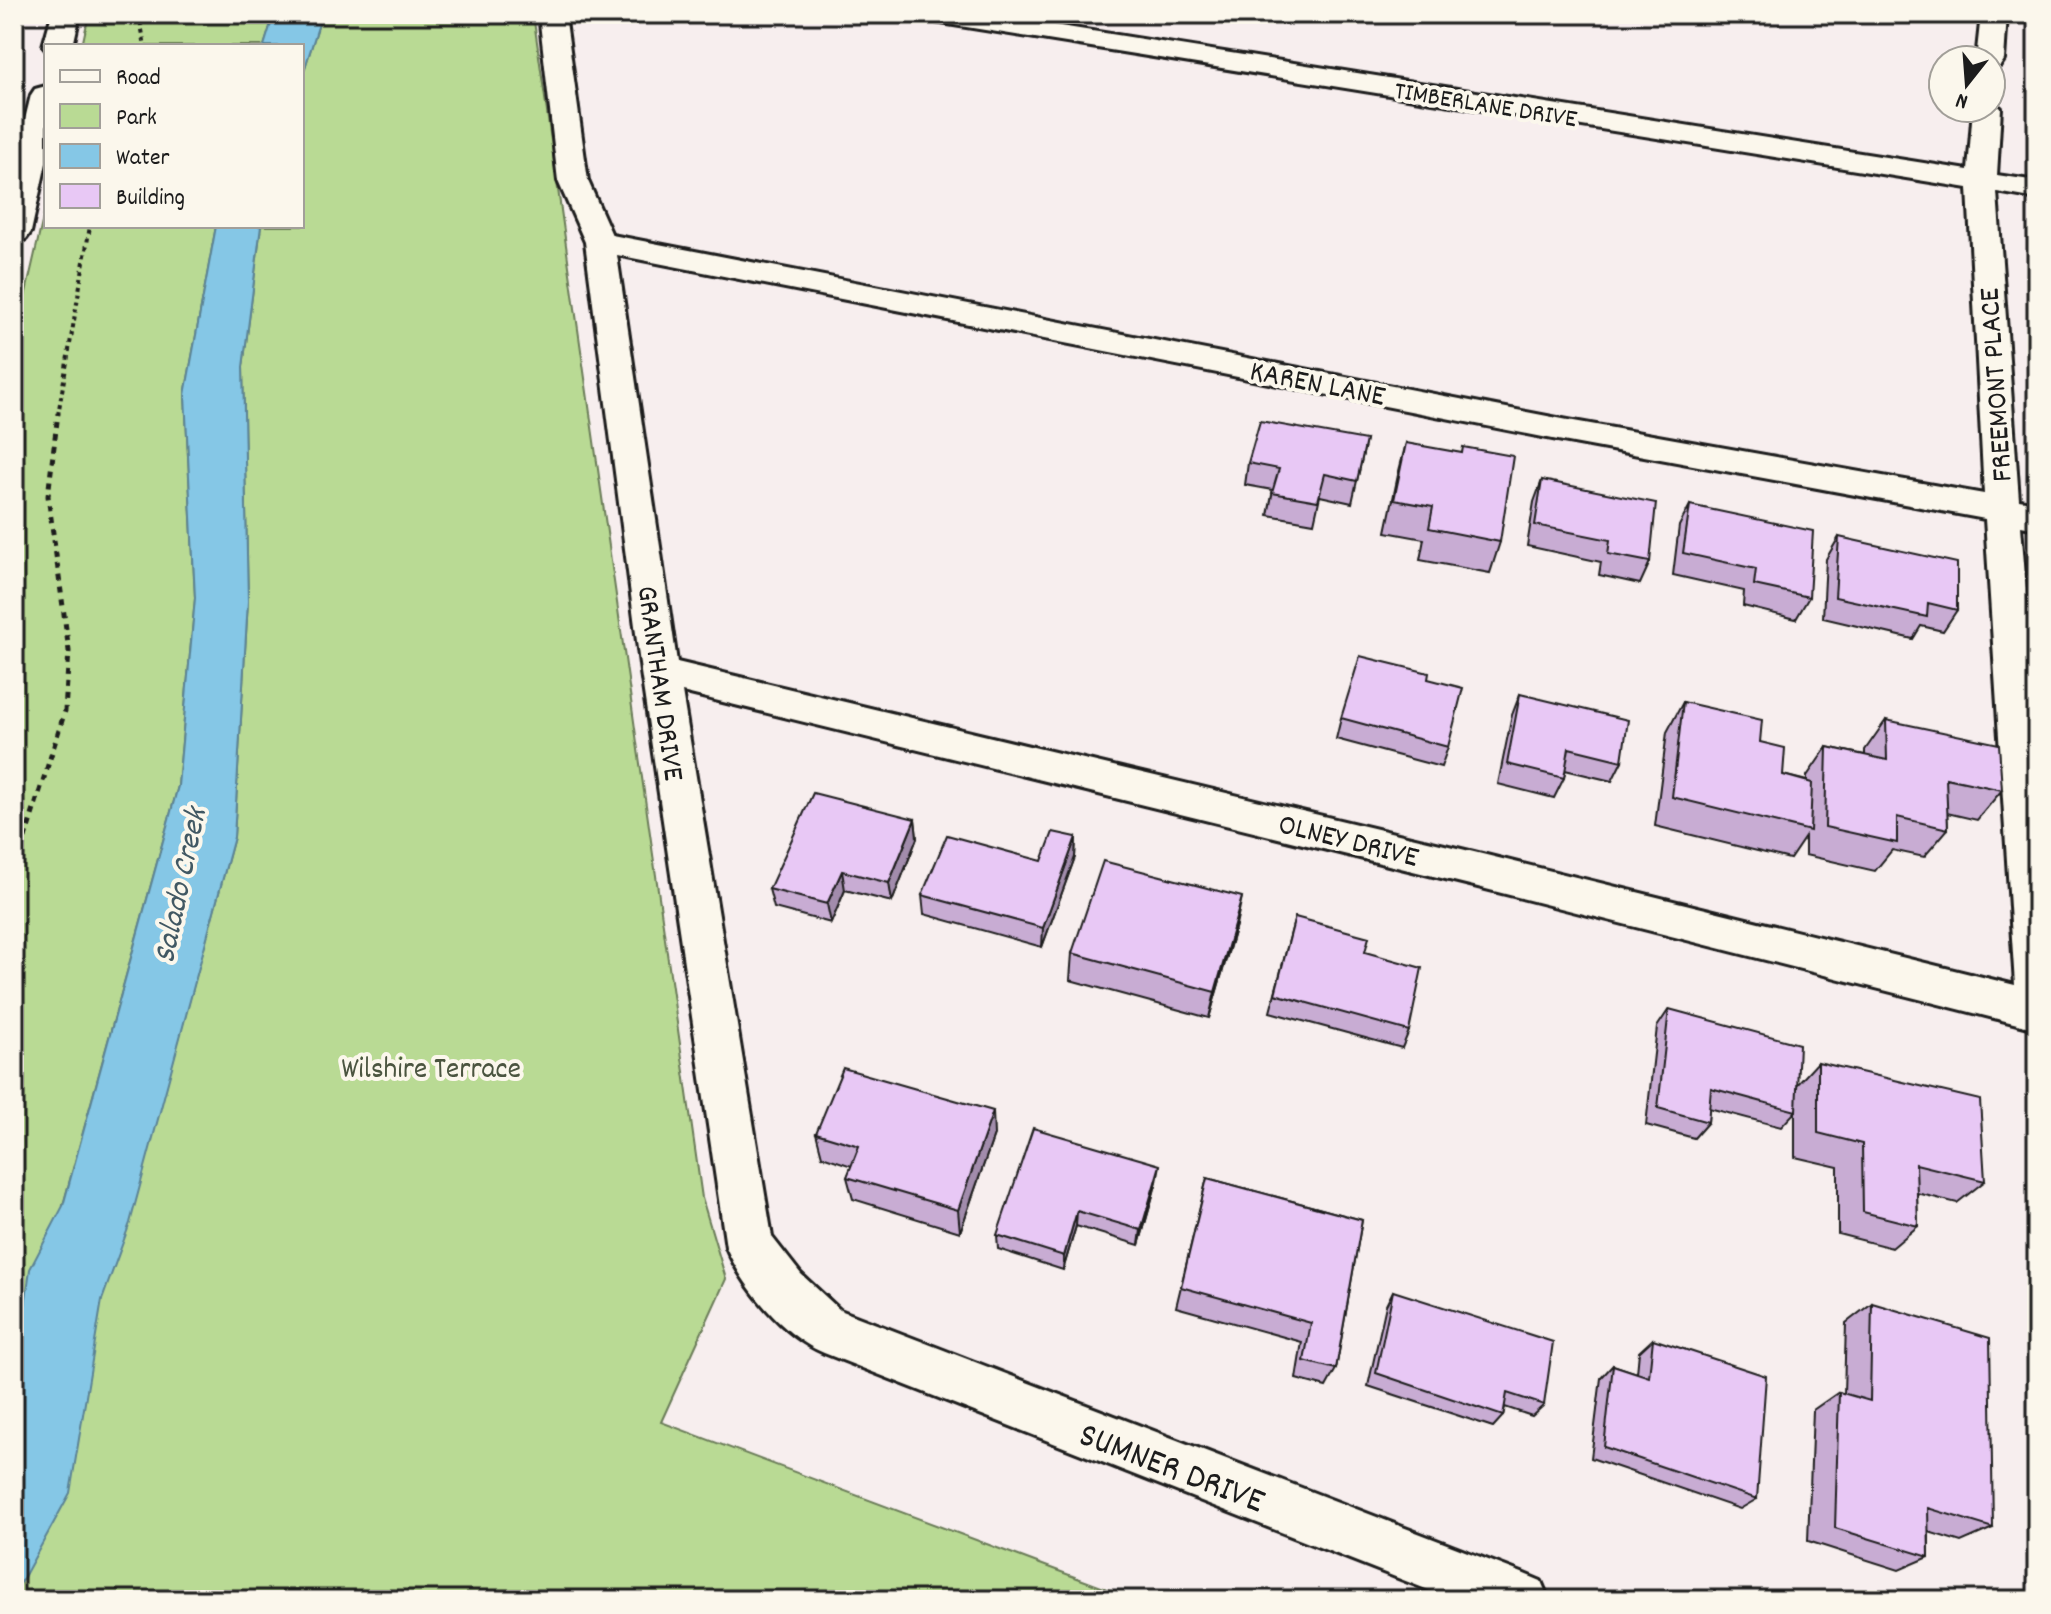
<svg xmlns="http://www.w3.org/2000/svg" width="2051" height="1614" font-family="Dekko,sans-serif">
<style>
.green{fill:#b9da94;stroke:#6a7b58;stroke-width:2}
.water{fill:#85c7e6;stroke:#5b8395;stroke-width:2}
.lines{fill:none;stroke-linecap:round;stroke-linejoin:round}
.street-casing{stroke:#1c1c1c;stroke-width:6}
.secondary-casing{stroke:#1c1c1c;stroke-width:6}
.path-far1{stroke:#1c1c1c;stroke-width:4;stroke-dasharray:4 4;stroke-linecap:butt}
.path{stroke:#1c1c1c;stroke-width:5;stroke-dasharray:6 6;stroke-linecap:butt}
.street{fill:#fbf7ec;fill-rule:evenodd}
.secondary{fill:#fbf7ec;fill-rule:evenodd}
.wall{fill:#c8acd3;stroke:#1c1c1c;stroke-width:2}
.shaded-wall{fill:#a28cac;stroke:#1c1c1c;stroke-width:2}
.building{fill:#e8c8f5;stroke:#1c1c1c;stroke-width:2}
.labels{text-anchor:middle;stroke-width:8;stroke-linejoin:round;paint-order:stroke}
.far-street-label{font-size:26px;fill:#1c1c1c;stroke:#fbf7ec}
.street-label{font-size:30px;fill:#1c1c1c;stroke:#fbf7ec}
.park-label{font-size:30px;fill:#4b5540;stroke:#fbf7ec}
.water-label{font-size:32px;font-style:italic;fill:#415863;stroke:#fbf7ec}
.near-street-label{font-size:36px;fill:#1c1c1c;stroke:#fbf7ec}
</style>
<rect width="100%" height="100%" fill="#f7eeee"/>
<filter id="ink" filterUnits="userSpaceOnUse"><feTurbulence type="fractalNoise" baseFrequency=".0125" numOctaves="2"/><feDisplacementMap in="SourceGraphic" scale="16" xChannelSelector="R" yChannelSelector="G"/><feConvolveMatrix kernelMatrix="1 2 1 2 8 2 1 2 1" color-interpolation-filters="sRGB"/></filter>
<g filter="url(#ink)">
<!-- green -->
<g class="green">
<polygon points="89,14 274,14 264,46 82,46"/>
<polygon points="322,14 533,14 702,1198 726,1279 661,1422 1136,1600 14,1600 14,345 46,205 46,226 216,226 185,395 195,598 178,786 63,1205 129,1223 234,837 248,601 243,367 261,226 302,226 302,77"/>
</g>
<!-- water -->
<g class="water">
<polygon points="274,14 322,14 302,77 302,46 264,46"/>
<polygon points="216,226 261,226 243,367 248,601 234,837 130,1223 102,1300 70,1493 14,1595 14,1387 30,1269 63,1206 178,786 195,598 185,395"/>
</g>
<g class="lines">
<!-- street casing -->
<g class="street-casing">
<g id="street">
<path d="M539 14H565L588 181 612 235 1568 420 1984 494 1968 188 935 22 926 20 922 14H985L1968 170 1973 108H1991V101L2001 108 1997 175 2037 181V199L1997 192 2019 500 2037 503V529L2021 526 2037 727V1029L1474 886 682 692 772 1237 801 1274 840 1310 1522 1573 1541 1581 1549 1600H1454L824 1353C783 1336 743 1287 726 1247L641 672 585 242 558 181ZM617 255 1568 442 1985 519 2015 985 1474 852 677 662Z"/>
<polygon points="1981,14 2007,14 2004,60 2000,66 1991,68 1991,60 1976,60"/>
</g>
</g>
<!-- secondary casing -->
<g class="secondary-casing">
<g id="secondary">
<polygon points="52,14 80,14 73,46 46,46 46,50 43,46"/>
<polygon points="46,86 46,163 31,232 26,239 14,242 14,164 31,95 35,89"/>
</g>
</g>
<!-- path-far1 -->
<g class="path-far1">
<polyline points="139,14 145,46"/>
<polyline points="58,415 90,226"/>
</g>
<!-- path -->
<polyline class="path" points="14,873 65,711 69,651 48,496 58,413"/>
<!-- street -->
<use href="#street" class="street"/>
<!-- secondary -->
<use href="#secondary" class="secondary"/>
</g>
<!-- wall -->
<g class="wall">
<polygon points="1366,440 1352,503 1320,496 1314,523 1268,515 1273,490 1245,485 1248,463"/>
<polygon points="1406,443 1500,542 1490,573 1420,560 1424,539 1386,532 1398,475"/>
<polygon points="1542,480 1650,562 1640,584 1599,575 1601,562 1527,546 1534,502"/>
<polygon points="1690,505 1809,597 1796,619 1743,606 1744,591 1673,575 1679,526"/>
<polygon points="1839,537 1957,610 1943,631 1921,626 1913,639 1823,618 1826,559"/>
<polygon points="1428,679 1448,747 1441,767 1336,739 1341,718"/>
<polygon points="1520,694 1622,761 1612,781 1565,770 1564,778 1554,798 1498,784 1512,715"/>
<polygon points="1683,702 1760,742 1783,775 1807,781 1807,776 1827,747 1865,755 1865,750 1886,720 2002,790 1977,820 1947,813 1948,829 1924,857 1892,850 1875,871 1805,855 1805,837 1790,859 1655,826 1667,732"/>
<polygon points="915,819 917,838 892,902 845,890 831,923 774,908 769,889"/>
<polygon points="1076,837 1075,857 1042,947 924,914 922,895 1042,861"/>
<polygon points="1295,917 1365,952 1409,1031 1402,1048 1270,1012"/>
<polygon points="1236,925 1209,1018 1070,980 1072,953"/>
<polygon points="1669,1009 1797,1085 1818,1062 1985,1181 1957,1203 1917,1193 1918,1226 1892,1248 1838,1234 1838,1167 1795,1157 1795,1112 1781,1127 1709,1108 1708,1122 1694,1138 1646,1125 1657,1027"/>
<polygon points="816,1133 994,1135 960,1232 853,1199 847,1177 852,1166 822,1156"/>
<polygon points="1207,1178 1362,1220 1336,1369 1326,1387 1296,1379 1302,1342 1176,1307"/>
<polygon points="1157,1181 1139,1245 1076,1226 1063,1270 998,1249 997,1235"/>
<polygon points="1393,1291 1544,1405 1532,1416 1505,1407 1503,1416 1493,1427 1368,1386 1386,1305"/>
<polygon points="1872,1303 1993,1528 1961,1542 1929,1532 1929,1557 1899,1570 1808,1541 1813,1410 1839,1392 1844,1394 1846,1323"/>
<polygon points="1653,1339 1757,1499 1740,1509 1591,1458 1601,1378 1613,1365 1637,1373 1639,1352"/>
</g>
<!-- shaded-wall -->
<g class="shaded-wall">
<polygon points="915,819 917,838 892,902 889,883"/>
<polygon points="1076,837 1075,857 1042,947 1043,928"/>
<polygon points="842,871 845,890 831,923 827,904"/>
<polygon points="1242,897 1236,925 1209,1018 1215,992"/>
<polygon points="993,1111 994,1135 960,1232 958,1210"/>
<polygon points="1160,1165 1157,1181 1139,1245 1141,1230"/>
<polygon points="1077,1211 1076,1226 1063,1270 1064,1256"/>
</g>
<!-- building -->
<g class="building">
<polygon points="1260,421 1366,440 1357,481 1325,474 1318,501 1272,493 1279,469 1248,463"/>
<polygon points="1406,443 1462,453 1463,447 1513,456 1500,542 1429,528 1433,507 1394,500"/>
<polygon points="1542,480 1656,503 1650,562 1608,554 1610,540 1535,525"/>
<polygon points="1690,505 1813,531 1809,597 1754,585 1756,569 1683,553"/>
<polygon points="1839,537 1957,563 1957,610 1928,603 1927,617 1835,597"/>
<polygon points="1360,656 1429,673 1428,679 1463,688 1448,747 1341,718"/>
<polygon points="1520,694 1628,720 1622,761 1569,748 1564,778 1507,764"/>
<polygon points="1683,702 1762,720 1760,742 1785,748 1783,775 1812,783 1810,831 1672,797"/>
<polygon points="1886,720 1999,744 2002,790 1946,778 1948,829 1897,817 1897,843 1825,827 1827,747 1887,760"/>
<polygon points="813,793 915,819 889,883 842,871 827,904 769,889"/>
<polygon points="1053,832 1076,837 1043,928 922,895 947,835 1042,861"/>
<polygon points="1103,861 1242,897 1215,992 1072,953"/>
<polygon points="1295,917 1369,937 1365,952 1422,968 1409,1031 1275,994"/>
<polygon points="1669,1009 1799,1044 1796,1111 1711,1088 1708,1122 1658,1108"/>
<polygon points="1818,1062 1980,1100 1985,1181 1916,1164 1918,1226 1863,1212 1862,1144 1818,1133"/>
<polygon points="843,1068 993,1111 958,1210 847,1177 859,1146 816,1133"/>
<polygon points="1033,1128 1160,1165 1141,1230 1077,1211 1064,1256 997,1235"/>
<polygon points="1207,1178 1362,1220 1336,1369 1304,1361 1311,1323 1181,1287"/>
<polygon points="1393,1291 1553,1342 1544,1405 1507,1393 1503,1416 1376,1373"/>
<polygon points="1872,1303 1990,1338 1993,1528 1928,1508 1929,1557 1835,1528 1839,1392 1870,1401"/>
<polygon points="1653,1339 1766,1376 1757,1499 1604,1447 1613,1365 1649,1377"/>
</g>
</g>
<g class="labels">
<!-- far-street labels -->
<g class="far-street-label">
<text transform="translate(1486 103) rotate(9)" y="9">TIMBERLANE DRIVE</text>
</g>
<!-- street labels -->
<g class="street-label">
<text transform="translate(1318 382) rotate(11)" y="10">KAREN LANE</text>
<text transform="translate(1994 385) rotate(-94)" y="10">FREEMONT PLACE</text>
<text transform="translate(662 683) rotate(82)" y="10">GRANTHAM DRIVE</text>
<text transform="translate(1349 839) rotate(14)" y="10">OLNEY DRIVE</text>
</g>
<!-- park labels -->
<g class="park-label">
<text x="431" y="1077">Wilshire Terrace</text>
</g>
<!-- water labels -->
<g class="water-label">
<text transform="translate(178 885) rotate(-78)" y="11">Salado Creek</text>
</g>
<!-- near-street labels -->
<g class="near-street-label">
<text transform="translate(1173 1465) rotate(21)" y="13">SUMNER DRIVE</text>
</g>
</g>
<!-- margin -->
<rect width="2051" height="1614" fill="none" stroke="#fbf7ec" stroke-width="48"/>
<rect x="24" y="24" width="2003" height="1566" fill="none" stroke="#1c1c1c" stroke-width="3" filter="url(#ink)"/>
<!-- legend -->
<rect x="44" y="44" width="260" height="184" fill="#fbf7ec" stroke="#a29f99" stroke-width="2"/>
<rect x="60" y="70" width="40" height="12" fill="#fbf7ec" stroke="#a29f99" stroke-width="2"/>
<text x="116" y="84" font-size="24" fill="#1c1c1c">Road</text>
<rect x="60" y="104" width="40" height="24" fill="#b9da94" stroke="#a29f99" stroke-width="2"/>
<text x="116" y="124" font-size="24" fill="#1c1c1c">Park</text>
<rect x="60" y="144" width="40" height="24" fill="#85c7e6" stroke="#a29f99" stroke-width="2"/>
<text x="116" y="164" font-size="24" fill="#1c1c1c">Water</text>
<rect x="60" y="184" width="40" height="24" fill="#e8c8f5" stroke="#a29f99" stroke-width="2"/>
<text x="116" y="204" font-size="24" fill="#1c1c1c">Building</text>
<!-- north arrow -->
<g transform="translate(1967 84) rotate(197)"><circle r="38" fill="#fbf7ec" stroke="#a29f99" stroke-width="2"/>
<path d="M0-6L14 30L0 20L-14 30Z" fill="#1c1c1c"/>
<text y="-12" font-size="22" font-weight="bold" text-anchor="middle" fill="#1c1c1c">N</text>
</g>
</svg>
